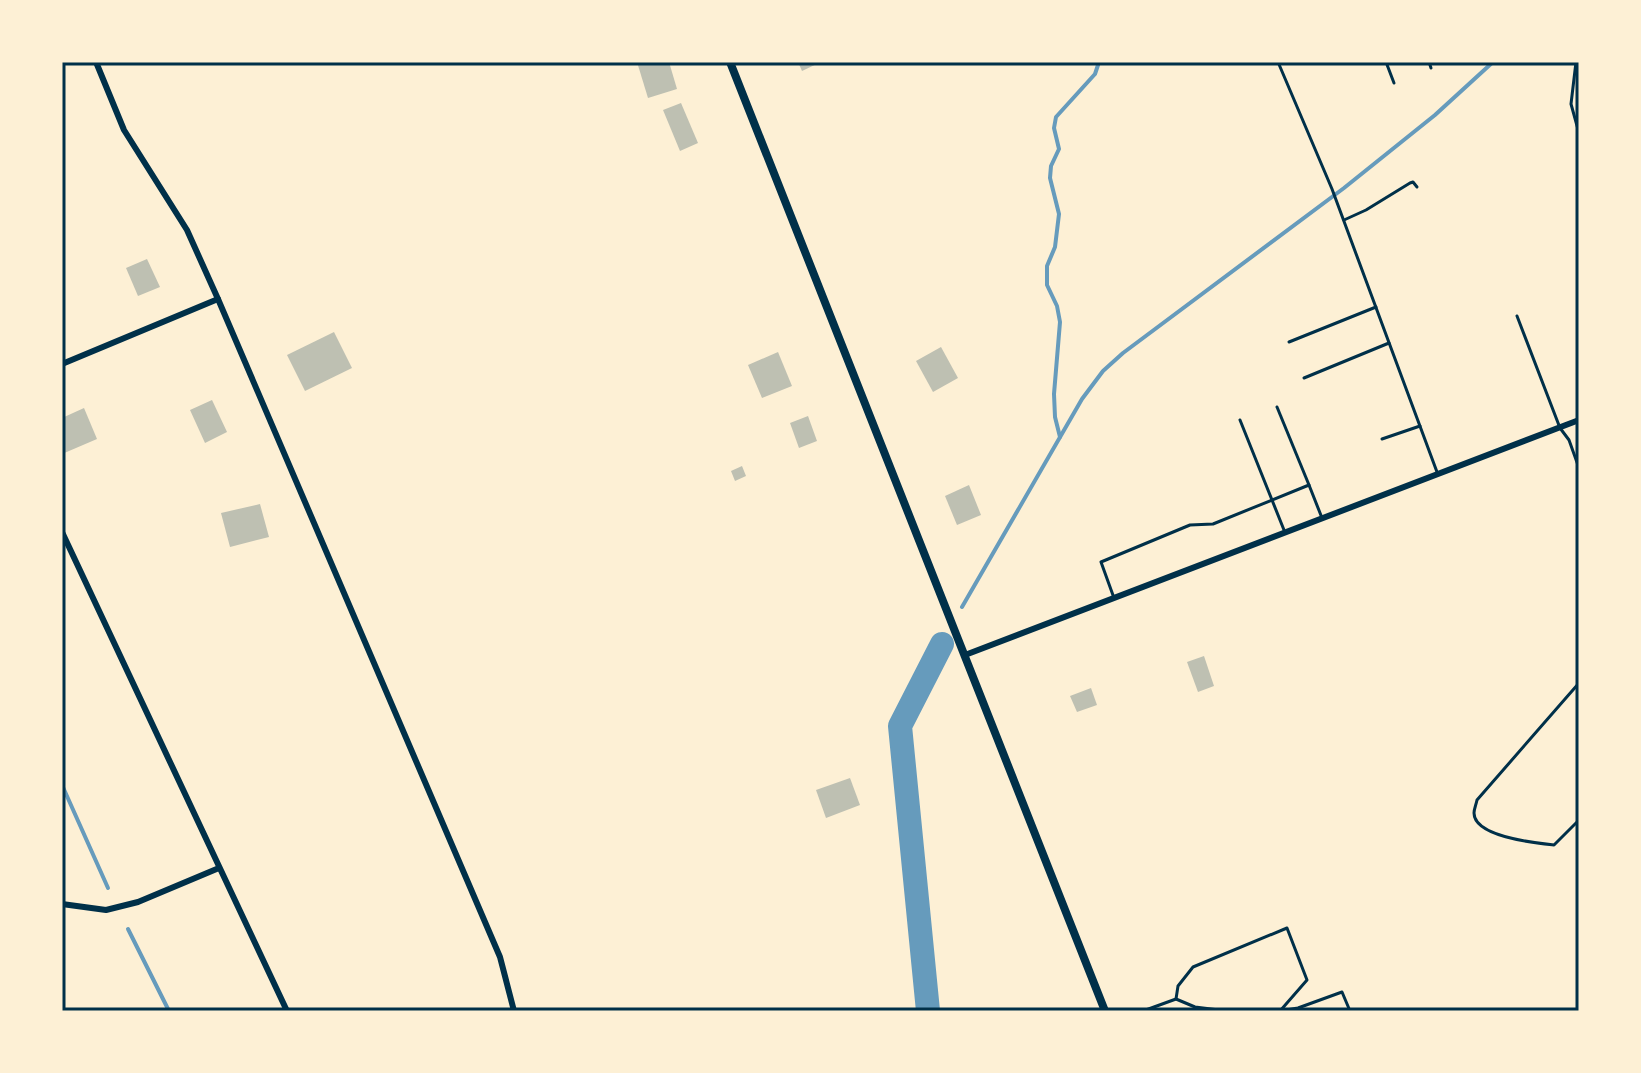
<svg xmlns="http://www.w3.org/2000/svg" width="1641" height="1073" font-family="'Fira Sans',sans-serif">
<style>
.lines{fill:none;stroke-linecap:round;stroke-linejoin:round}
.stream{stroke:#669bbc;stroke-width:4}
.river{stroke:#669bbc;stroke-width:24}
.building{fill:#bec0b2}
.service{stroke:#003049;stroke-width:3}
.minor{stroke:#003049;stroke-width:6}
.tertiary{stroke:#003049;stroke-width:8}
.neatline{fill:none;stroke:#003049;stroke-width:3}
</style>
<rect width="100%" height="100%" fill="#fdf0d5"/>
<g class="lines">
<!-- stream -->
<g class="stream">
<polyline points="1060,437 1055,417 1054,394 1060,322 1057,306 1047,285 1047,266 1055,247 1059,214 1050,178 1051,166 1059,149 1054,128 1056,117 1095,74 1099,62"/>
<polyline points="962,607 1082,399 1103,371 1123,353 1344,188 1435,115 1493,62"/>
<polyline points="62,785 108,888"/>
<polyline points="128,929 169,1011"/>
</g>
<!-- river -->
<polyline class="river" points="928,1011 900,726 942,644"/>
</g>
<!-- building -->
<g class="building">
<polygon points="637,62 669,62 677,89 648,98"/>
<polygon points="798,62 821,62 802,71"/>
<polygon points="681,103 698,143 680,151 663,110"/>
<polygon points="147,259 160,287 138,296 126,268"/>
<polygon points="334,332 352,368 305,391 287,355"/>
<polygon points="941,347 958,378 933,392 916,361"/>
<polygon points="778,352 792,386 762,398 748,365"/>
<polygon points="212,400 227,432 205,443 190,410"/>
<polygon points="84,408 97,439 62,454 62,418"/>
<polygon points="808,416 817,441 799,448 790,423"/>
<polygon points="742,466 746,476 735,481 731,471"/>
<polygon points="969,485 981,515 957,525 945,496"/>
<polygon points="260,504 269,537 230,547 221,513"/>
<polygon points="1204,656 1214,686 1198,692 1187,662"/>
<polygon points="1091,688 1097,705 1077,712 1070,696"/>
<polygon points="850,778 860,805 826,818 816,790"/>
</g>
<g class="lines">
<!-- service -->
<g class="service">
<polyline points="1278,62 1332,189 1437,472"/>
<polyline points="1386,62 1394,83"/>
<polyline points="1429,62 1431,68"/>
<polyline points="1576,62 1571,104 1579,133"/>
<polyline points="1344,220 1366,210 1410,183 1413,182 1417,187"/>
<polyline points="1517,316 1560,428 1569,440 1579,468"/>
<polyline points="1289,342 1376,307"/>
<polyline points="1304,378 1389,343"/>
<polyline points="1277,407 1309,485"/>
<polyline points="1240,420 1284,530"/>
<polyline points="1382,439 1420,426"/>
<polyline points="1114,598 1101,562 1190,525 1213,524 1309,485 1322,518"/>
<path d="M1579 683 1477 800C1476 805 1474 809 1474 813 1474 837 1536 843 1554 845L1579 820"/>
<polyline points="1176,999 1178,986 1193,967 1287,928 1307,980 1280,1011"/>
<polyline points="1143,1011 1176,999 1195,1007 1227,1011"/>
<polyline points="1280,1011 1298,1008 1342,992 1350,1011"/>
</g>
<!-- minor -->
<g class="minor">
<polyline points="96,62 124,130 187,230 218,299 500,957 514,1011"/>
<polyline points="62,364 218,299"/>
<polyline points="62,532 287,1011"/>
<polyline points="965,655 1579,420"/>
<polyline points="62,904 106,910 138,902 219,868"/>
</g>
<!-- tertiary -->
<polyline class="tertiary" points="730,62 1105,1011"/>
</g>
<!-- border -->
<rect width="1641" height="1073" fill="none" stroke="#fdf0d5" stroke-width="128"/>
<rect x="64" y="64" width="1513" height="945" class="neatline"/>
</svg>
